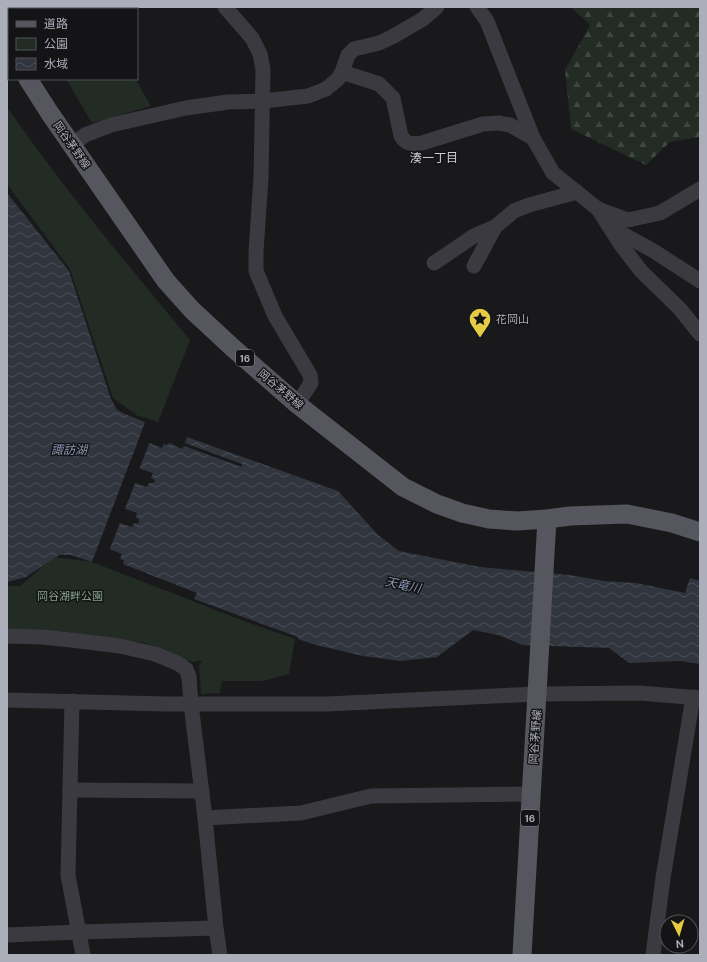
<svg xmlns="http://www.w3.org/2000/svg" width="707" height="962" font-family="'DM Sans','Noto Sans JP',sans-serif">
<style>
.green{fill:#232b25}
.forest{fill:url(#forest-firs)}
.water{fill:url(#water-waves);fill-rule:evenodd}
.pier{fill:#19191b}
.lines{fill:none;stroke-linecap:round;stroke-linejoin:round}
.minor{stroke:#3a3a40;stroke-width:15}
.major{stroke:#56575e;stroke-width:19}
.labels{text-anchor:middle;stroke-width:3;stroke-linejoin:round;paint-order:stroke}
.shield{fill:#141416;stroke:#7e8089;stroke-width:1}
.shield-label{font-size:10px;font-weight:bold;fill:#acaeba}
.street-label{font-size:11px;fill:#acaeba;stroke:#141416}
.poi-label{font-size:11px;fill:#acaeba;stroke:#141416;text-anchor:start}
.park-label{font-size:11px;fill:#85a38c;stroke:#141416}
.neighbourhood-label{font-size:12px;fill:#cdced6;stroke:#141416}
.water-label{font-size:12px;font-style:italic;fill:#8696b2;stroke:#141416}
</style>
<defs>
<pattern id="forest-firs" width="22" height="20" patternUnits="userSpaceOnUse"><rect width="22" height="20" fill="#232b25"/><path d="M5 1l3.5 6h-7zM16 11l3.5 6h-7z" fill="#404743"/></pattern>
<pattern id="water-waves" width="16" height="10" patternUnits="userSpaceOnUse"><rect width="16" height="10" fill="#30353e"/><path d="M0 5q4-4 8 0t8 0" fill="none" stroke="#4b5058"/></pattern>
</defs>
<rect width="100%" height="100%" fill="#19191b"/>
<!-- green -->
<g class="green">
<polygon points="66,79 135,79 151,106 92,123"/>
<path d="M7 107C63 188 127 264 190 340L158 422 147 418 138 416 113 398 70 269 7 184Z"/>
<polygon points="54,557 92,562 244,621 295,639 289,674 262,681 222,681 220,693 201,694 199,666 202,660 193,662 185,660 179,656 145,643 69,632 7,629 7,586 20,586"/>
</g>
<!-- forest -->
<polygon class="forest" points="571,7 700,7 700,137 670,142 646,165 571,129 565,70 590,25"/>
<!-- water -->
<path class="water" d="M7 193 69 271 111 399 117 410 125 414 145 422 139 439 162 448 164 444 167 445 170 443 182 449 184 446 242 467V464L185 443 187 437 338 491 378 535 399 551 480 567 570 575 604 581 636 583 685 593 690 578 700 581V664L680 661 629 663 609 648 523 645 498 635 473 630 437 657 400 661 363 656 316 645 298 639V637L194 599 197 593 123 564 124 560 120 559 122 554 99 545 92 562 71 555H59L26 577 7 582ZM129 465 153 473 151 478 155 480 154 483H149L147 487 124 479ZM114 505 137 513 136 518 139 519V522L137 524 134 523 132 527 108 519Z"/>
<!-- pier -->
<polygon class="pier" points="146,420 147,422 141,438 150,441 139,470 130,467 126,477 136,481 124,511 115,507 111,518 120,521 120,523 109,551 100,548 94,563 92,562"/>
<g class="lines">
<!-- minor -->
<g class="minor">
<polyline points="69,7 69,9"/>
<polyline points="225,7 252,38 260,54 263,69 261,177 256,252 256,271 275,316 310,375 311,383 297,404"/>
<polyline points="477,7 487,21 533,138 553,173 598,209 621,245 641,271 680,309 700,334"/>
<polyline points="126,9 129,7"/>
<path d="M342 72 379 84 393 98 401 136C407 145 412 144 422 143L483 124 499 123 510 125 533 138"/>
<polyline points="72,145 85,135 111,125 186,108 228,102 263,101 308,96 326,89 338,79 342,72 348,55 354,49 379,43 392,37 423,19 437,7"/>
<polyline points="598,209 628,220 660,213 700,189"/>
<polyline points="610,227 652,250 700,281"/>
<polyline points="434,263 474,236 495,227 514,211 529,205 577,192"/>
<polyline points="474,266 495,227"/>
<polyline points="7,636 41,637 71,640 120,646 155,654 177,663 186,669 189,677 191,704 205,818 216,928 220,955"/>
<polyline points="7,700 166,704 327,704 537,694 639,693 700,698"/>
<polyline points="72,701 68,875 83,955"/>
<polyline points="70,790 202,791"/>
<polyline points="205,818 301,813 371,796 531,794"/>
<polyline points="7,935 79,932 216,928"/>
<polyline points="653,955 663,878 693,697"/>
</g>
<!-- major -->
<g class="major">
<polyline points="7,46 9,49"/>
<polyline points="28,79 49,112 166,281 192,310 233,348 297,404 403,487 437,504 462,513 489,519 517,521 547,519 570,516 627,514 672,523 700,532"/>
<polyline points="522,955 547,519"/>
</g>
</g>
<!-- icons -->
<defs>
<g id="sight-pin" transform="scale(1.15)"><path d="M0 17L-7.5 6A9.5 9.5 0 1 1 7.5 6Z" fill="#e6cc45" stroke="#141416"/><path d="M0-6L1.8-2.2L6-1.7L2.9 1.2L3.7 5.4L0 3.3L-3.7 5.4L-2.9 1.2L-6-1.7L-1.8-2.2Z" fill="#111"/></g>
</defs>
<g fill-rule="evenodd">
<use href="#sight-pin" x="480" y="319"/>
</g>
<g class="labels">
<!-- shield labels -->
<g class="shield">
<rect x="236" y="350" width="18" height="16" rx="3"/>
<rect x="521" y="810" width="18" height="16" rx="3"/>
</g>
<g class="shield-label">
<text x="245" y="362">16</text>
<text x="530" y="822">16</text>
</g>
<!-- street labels -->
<g class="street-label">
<text transform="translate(72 145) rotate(55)" y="4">岡谷茅野線</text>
<text transform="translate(281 389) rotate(40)" y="4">岡谷茅野線</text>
<text transform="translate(535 737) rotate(-86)" y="4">岡谷茅野線</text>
</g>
<!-- poi labels -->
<g class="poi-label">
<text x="496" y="323">花岡山</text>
</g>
<!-- park labels -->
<g class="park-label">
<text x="70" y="600">岡谷湖畔公園</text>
</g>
<!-- neighbourhood labels -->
<g class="neighbourhood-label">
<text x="434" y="162">湊一丁目</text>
</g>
<!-- water labels -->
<g class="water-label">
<text x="69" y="454">諏訪湖</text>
<text transform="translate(403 585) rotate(12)" y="4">天竜川</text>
</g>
</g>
<!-- border -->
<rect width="707" height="962" fill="none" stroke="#acaeba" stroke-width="16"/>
<!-- legend -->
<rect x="8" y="8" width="130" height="72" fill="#141416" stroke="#515258"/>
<rect x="16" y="21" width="20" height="6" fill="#56575e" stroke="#515258"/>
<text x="44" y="28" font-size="12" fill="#acaeba">道路</text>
<rect x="16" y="38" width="20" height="12" fill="#232b25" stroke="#515258"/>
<text x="44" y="48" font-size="12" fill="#acaeba">公園</text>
<rect x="16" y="58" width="20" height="12" fill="url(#water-waves)" stroke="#515258"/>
<text x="44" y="68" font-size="12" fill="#acaeba">水域</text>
<!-- north arrow -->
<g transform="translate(679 934) rotate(175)"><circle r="19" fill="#141416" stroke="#515258"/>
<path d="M0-3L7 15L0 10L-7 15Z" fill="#e6cc45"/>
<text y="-6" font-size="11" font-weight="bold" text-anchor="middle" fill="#acaeba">N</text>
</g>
</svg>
